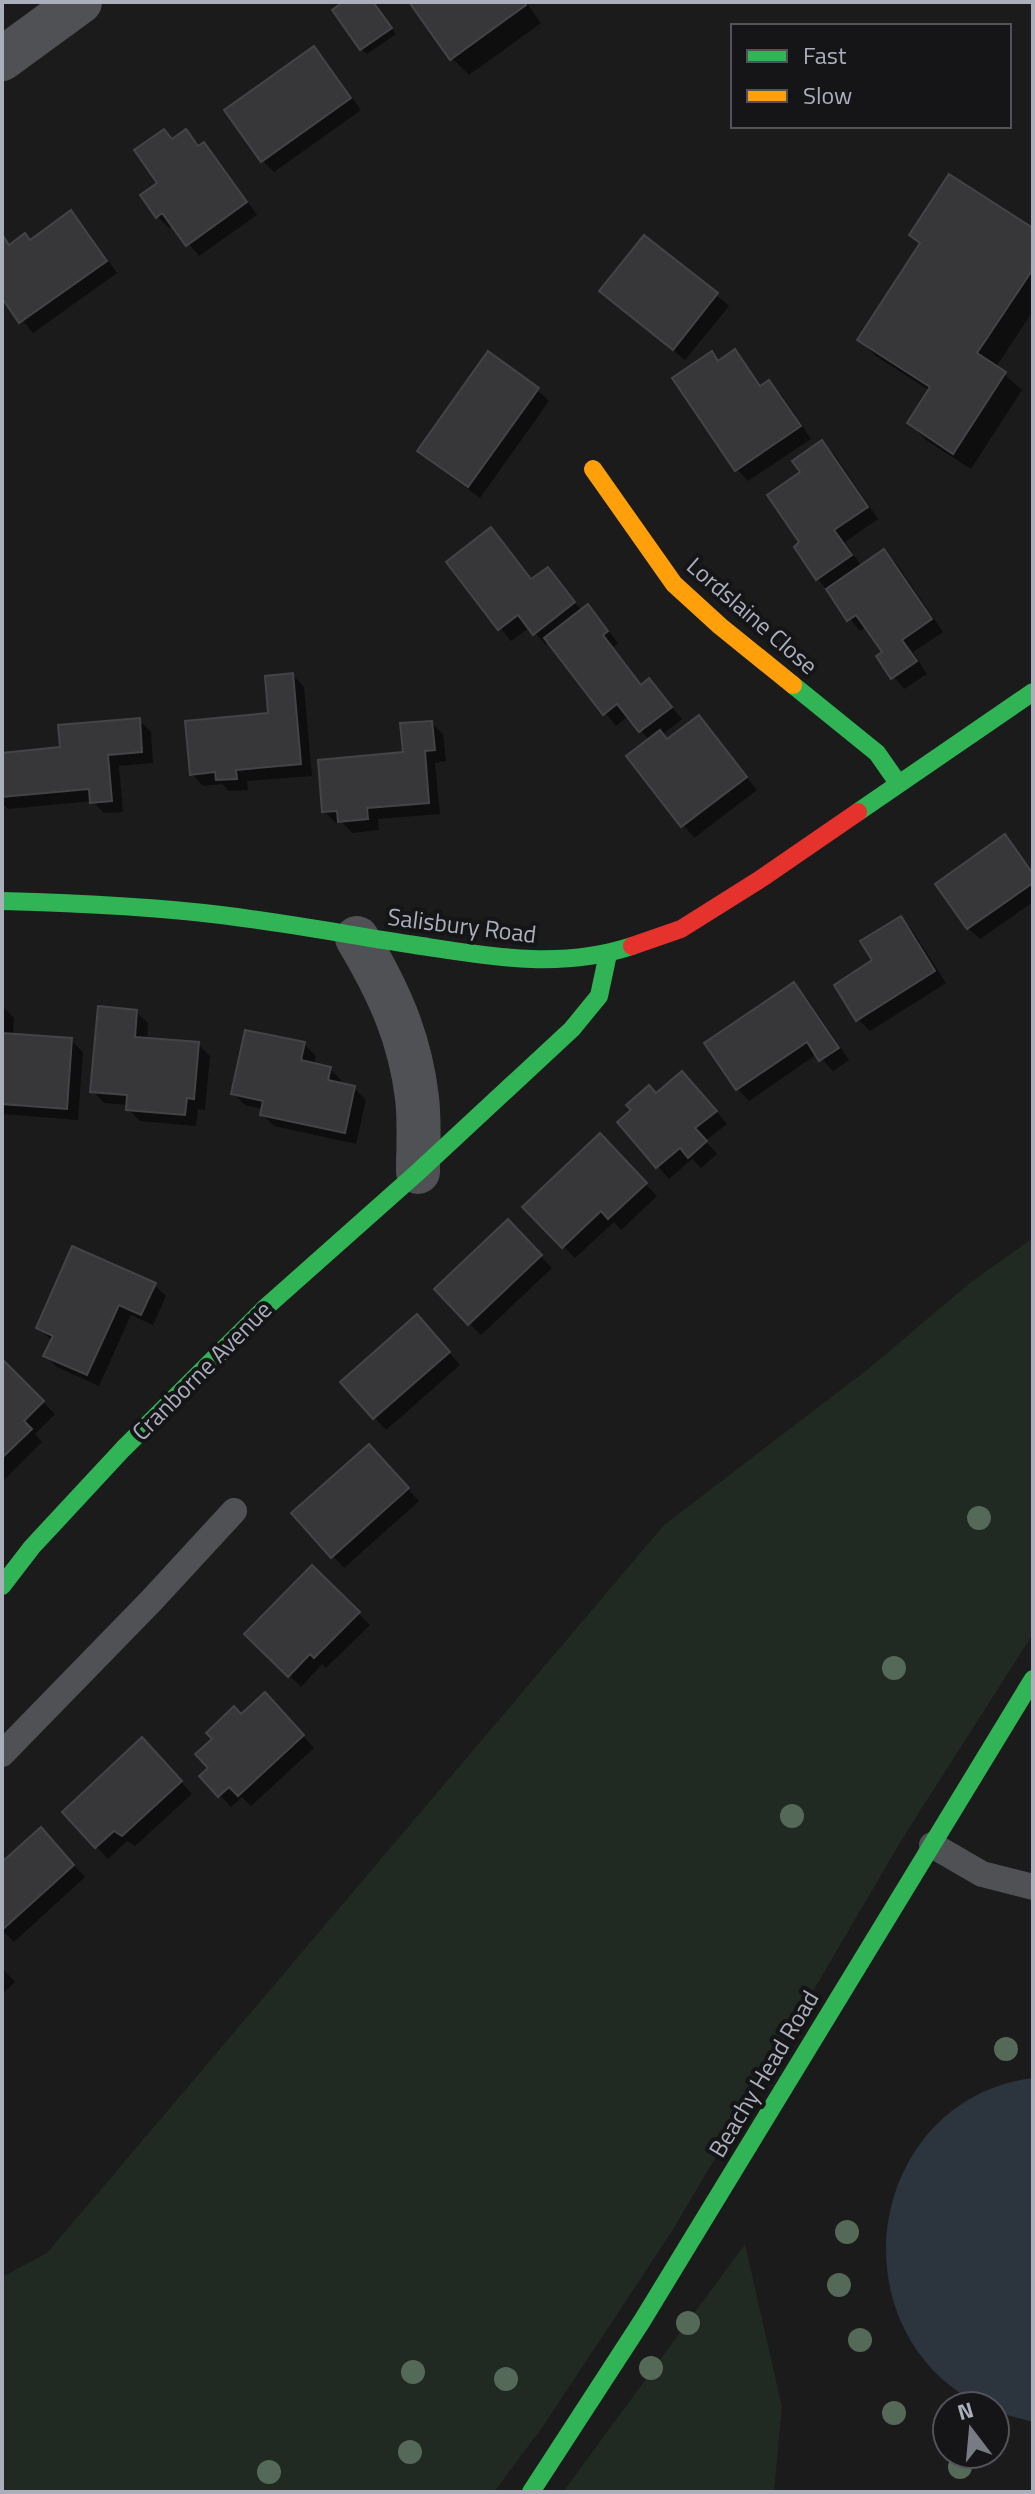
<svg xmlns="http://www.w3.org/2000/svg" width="1035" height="2494" font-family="'Titillium Web',sans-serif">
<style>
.green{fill:#202922}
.water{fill:#2c343e}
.shadow{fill:#0007}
.building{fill:#373739;stroke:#434447;stroke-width:2}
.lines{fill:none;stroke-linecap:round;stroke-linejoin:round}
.lane{stroke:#505155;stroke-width:26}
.street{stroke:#505155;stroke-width:44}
.fast{stroke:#30b455;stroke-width:18}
.slow{stroke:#ff9f0a;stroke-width:18}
.jam{stroke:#e5322d;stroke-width:18}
.tree{fill:#546957}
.labels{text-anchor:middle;stroke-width:8;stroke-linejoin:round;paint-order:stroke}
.street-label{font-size:24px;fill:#abafbc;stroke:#151517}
</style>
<rect width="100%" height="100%" fill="#1b1b1b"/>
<!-- green -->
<g class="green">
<polygon points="1033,1238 1033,1634 904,1836 674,2228 544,2425 494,2492 2,2492 2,2277 47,2253 664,1525 868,1369 971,1282"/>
<polygon points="745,2244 782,2407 774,2492 563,2492"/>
</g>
<!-- water -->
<path class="water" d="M1033 2078V2422L996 2412 995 2406C974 2406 958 2392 942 2379 837 2282 887 2096 1033 2078Z"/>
<!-- shadow -->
<g class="shadow">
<polygon points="347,2 373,2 396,34 367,54 361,49"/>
<polygon points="412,2 526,2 541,23 469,75 452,58"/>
<polygon points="313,49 325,60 361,110 274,172 262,160"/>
<polygon points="186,131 200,147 204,145 215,156 257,215 199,256 173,225 169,228 158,217 143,195 160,183"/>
<polygon points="71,213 83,225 117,273 33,333 2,295 2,236 12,246 31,242"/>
<polygon points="1033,230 1033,311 996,367 1022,390 971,469 926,440 909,423 930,391 876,356 859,340 921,244 911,234"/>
<polygon points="645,237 729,306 685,360 613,302"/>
<polygon points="735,351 762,387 769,383 781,394 811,439 748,481 737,469 711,354 720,362"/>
<polygon points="537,390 549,401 480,498 431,462 419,451"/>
<polygon points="822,443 834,454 878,519 845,542 862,567 884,552 896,563 943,632 913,652 927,674 904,689 878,657 884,653 866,627 860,631 818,579 802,543 803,472"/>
<polygon points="491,530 533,581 548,569 582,611 588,607 599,618 618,643 613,647 642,686 649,681 682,719 662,735 668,741 699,718 757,790 694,838 629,756 650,741 628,716 616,726 550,643 546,645 530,627 511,641 448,562"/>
<polygon points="293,675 304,687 312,776 247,781 248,790 229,791 222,784 203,786 192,774 270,715"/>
<polygon points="139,720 151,732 153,763 119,766 123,812 104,813 92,801 8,809 2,803 2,755 62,749"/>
<polygon points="431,723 443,734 446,761 435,763 440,814 378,819 379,830 352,833 342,822 336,823 324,811 405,754"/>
<polygon points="1005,837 1033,872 1033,902 980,939 968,928"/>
<polygon points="901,918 912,930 946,983 870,1031 858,1019 875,961"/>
<polygon points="794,985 806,997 849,1060 833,1071 817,1054 749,1101 738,1089 707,1044"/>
<polygon points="2,1006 14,1018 13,1035 71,1040 83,1052 78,1120 2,1114"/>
<polygon points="136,1012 148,1023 147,1040 198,1044 210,1056 205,1110 198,1109 196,1126 140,1121 128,1109 129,1105 104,1103 93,1091"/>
<polygon points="304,1044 316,1056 314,1065 330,1069 341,1080 340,1085 354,1088 366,1100 356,1144 274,1126 262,1114 263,1109 245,1105 233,1093"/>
<polygon points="694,1085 727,1124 705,1141 717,1154 701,1168 692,1159 669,1179 619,1122 656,1095"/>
<polygon points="600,1136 657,1196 621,1230 614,1222 575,1258 525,1207"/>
<polygon points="508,1222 552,1268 481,1335 469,1323"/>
<polygon points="154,1285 166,1296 153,1325 131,1315 99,1386 57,1367 46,1356 52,1341 39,1328"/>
<polygon points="428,1328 460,1365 386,1430 343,1382"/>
<polygon points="2,1362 55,1414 35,1434 42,1442 2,1482"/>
<polygon points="380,1458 419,1501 344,1568 333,1556"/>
<polygon points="312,1568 370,1625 326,1668 322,1664 301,1687 247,1634"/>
<polygon points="276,1706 314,1748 251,1806 242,1797 231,1807 202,1776 211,1768 215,1739 242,1716"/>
<polygon points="154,1752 192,1794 135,1846 127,1841 108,1859 65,1812"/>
<polygon points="52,1842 85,1877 14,1942 2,1930 2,1865"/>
<polygon points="2,1968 15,1982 2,1994"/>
</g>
<!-- building -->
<g class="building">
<polygon points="343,2 373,2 392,28 360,50 332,10"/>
<polygon points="409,2 524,2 526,5 450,60"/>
<polygon points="314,46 351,98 261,162 224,110"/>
<polygon points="164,129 172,139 186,129 198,146 204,142 247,202 186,246 162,213 156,218 140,195 157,183 134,150"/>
<polygon points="949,174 1033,228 1033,269 977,353 1006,372 953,454 907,423 930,387 857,340 920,243 909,235"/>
<polygon points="71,210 107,261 19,323 2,298 2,234 9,245 25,233 30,240"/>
<polygon points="644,235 718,293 673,350 599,291"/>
<polygon points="735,349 760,386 769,380 801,426 735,471 672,378 712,351 718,361"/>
<polygon points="488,351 539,388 468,487 417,451"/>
<polygon points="822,440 868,507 834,530 852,555 816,580 794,547 799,542 767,495 800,472 792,461"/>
<polygon points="491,527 531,579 548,567 575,602 533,635 518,615 498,630 446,562"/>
<polygon points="884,549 932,619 902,640 917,661 891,679 876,656 882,652 856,615 847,621 826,589"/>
<polygon points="588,604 608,631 603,635 641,685 649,678 672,707 639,732 617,704 603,715 544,638"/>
<polygon points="293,673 301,764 236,770 237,779 216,780 215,772 190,775 185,721 268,713 265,676"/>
<polygon points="699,715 747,777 681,827 626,756 660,730 667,739"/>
<polygon points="140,718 142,752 108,755 112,801 90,803 89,789 2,797 2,753 60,747 58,725"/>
<polygon points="432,721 435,750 425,751 429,803 367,808 368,819 338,822 337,811 322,812 318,760 403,752 400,723"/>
<polygon points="1005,834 1033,874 1033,883 967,929 935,884"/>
<polygon points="901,916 935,971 856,1021 834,985 872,960 860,941"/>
<polygon points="794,982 839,1048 819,1061 807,1042 736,1090 704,1043"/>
<polygon points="98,1006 137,1010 135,1037 199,1042 194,1099 187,1098 185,1115 126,1110 127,1095 90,1092"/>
<polygon points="245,1030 305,1042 301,1060 331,1067 328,1080 355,1086 345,1133 260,1115 263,1101 231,1094"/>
<polygon points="2,1033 72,1038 67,1109 2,1104"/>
<polygon points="682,1071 717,1111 695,1128 707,1141 688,1158 680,1148 656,1168 617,1122 631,1110 626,1105 649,1085 656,1093"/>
<polygon points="600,1133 647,1183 608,1219 601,1211 562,1248 522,1207"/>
<polygon points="508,1219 542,1255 468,1325 434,1289"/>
<polygon points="72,1246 156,1283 141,1315 119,1305 87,1375 43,1356 53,1336 36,1328"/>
<polygon points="417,1314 450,1352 373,1419 340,1382"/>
<polygon points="2,1359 44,1401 24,1421 32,1429 2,1458"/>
<polygon points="369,1444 409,1488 331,1558 291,1513"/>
<polygon points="312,1565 360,1612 314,1658 310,1654 288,1677 244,1634"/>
<polygon points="265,1692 304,1735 238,1796 229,1787 218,1797 199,1776 208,1768 195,1754 212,1739 206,1733 234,1706 241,1714"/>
<polygon points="142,1737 182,1781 122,1836 114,1831 95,1848 62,1812"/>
<polygon points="41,1827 74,1865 2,1930 2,1862"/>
</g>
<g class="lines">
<!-- lane -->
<g class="lane">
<polyline points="2,1754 151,1601 234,1511"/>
<polyline points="932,1845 982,1874 1033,1887"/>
</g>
<!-- street -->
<g class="street">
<polyline points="2,59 80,2"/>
<path d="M357 938C388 990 410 1037 417 1098 420 1122 418 1148 418 1172"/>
</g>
<!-- fast -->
<g class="fast">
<polyline points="793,685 877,753 898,783"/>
<polyline points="858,812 1033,692"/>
<path d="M2 901C75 903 149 906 221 915 286 923 350 935 415 945 487 956 560 970 632 946"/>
<polyline points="2,1586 32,1547 123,1449 265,1308 418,1172 572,1029 599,996 608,954"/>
<polyline points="531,2492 642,2321 1033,1679"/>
</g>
<!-- slow -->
<polyline class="slow" points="593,469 674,584 720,626 793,685"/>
<!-- jam -->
<polyline class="jam" points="632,946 681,929 762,878 858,812"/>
</g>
<!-- trees -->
<g class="tree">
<circle cx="979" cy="1518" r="12"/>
<circle cx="894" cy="1668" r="12"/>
<circle cx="792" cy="1816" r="12"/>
<circle cx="1006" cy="2049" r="12"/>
<circle cx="847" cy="2232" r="12"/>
<circle cx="839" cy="2285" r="12"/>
<circle cx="688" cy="2323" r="12"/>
<circle cx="860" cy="2340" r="12"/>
<circle cx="651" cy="2368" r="12"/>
<circle cx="413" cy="2372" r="12"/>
<circle cx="506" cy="2379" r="12"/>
<circle cx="894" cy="2413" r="12"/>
<circle cx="410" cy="2452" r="12"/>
<circle cx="960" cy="2467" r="12"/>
<circle cx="269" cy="2472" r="12"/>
</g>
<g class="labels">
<!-- street labels -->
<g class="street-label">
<text transform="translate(752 616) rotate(41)" y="8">Lordslaine Close</text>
<text transform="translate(462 926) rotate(7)" y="8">Salisbury Road</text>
<text transform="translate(202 1371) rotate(-45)" y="8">Cranborne Avenue</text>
<text transform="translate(764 2074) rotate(-59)" y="8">Beachy Head Road</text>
</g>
</g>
<!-- border -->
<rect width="1035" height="2494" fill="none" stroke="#abafbc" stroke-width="8"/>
<!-- legend -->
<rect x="731" y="24" width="280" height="104" fill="#151517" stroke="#515359" stroke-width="2"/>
<rect x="747" y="50" width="40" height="12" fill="#30b455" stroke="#515359" stroke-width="2"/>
<text x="803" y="64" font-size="24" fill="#abafbc">Fast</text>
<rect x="747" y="90" width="40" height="12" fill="#ff9f0a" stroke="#515359" stroke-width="2"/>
<text x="803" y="104" font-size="24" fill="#abafbc">Slow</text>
<!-- north arrow -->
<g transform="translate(971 2430) rotate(344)"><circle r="38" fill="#151517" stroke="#515359" stroke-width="2"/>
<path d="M0-6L14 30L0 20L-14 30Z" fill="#797b84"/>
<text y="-12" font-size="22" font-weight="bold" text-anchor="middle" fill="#abafbc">N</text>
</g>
</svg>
